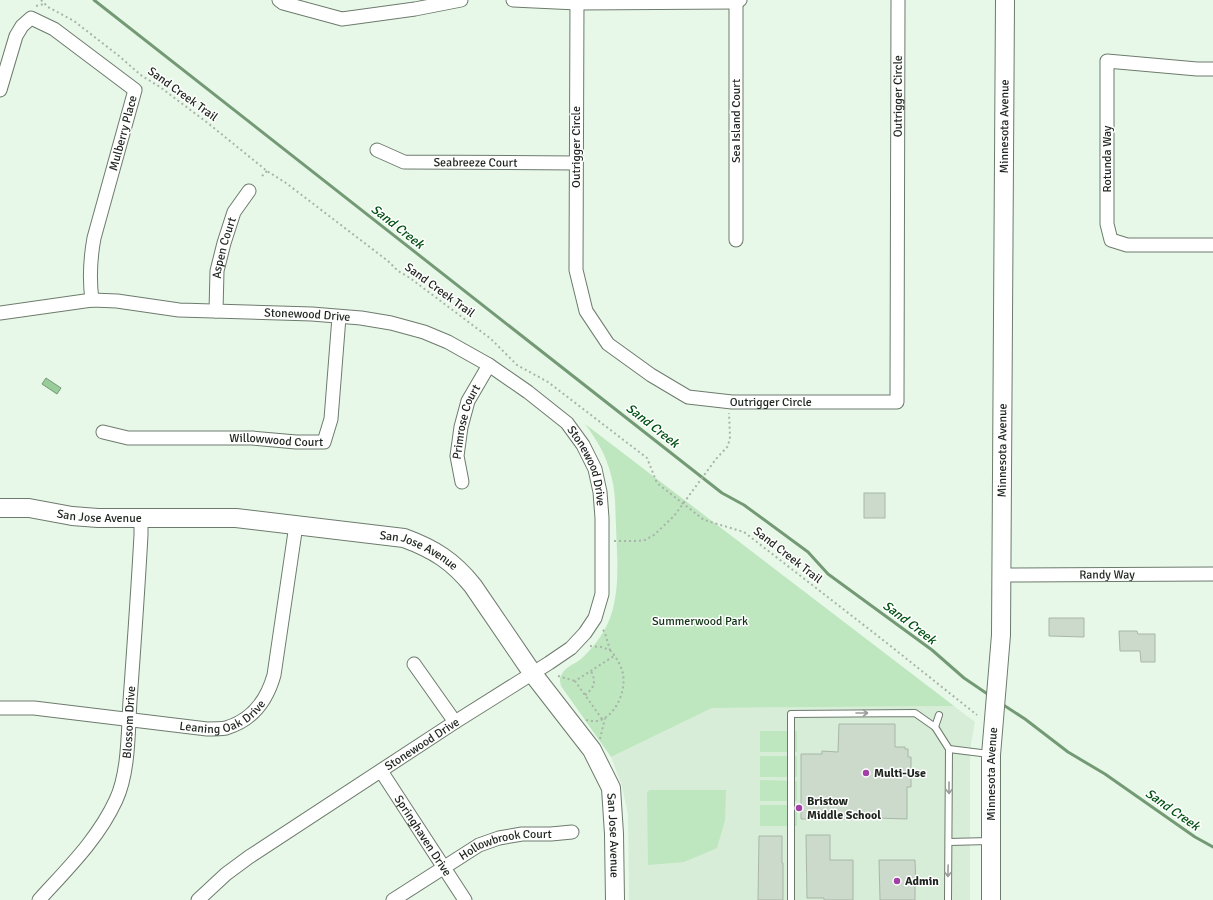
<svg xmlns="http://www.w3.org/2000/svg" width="1213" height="900" font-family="Signika,sans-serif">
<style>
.built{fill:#d7edd7}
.green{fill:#bee6bf}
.water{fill:#98cc9a;stroke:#749a75}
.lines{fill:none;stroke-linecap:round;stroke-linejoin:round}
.stream{stroke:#749a75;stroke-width:3}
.building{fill:#cbdacb;stroke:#a8b7a8}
.lane-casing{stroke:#6d7b6d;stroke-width:8}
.street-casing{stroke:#6d7b6d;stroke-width:15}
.secondary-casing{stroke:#6d7b6d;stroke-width:20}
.path{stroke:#a8b4a8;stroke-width:2;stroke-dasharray:2 3;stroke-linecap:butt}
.lane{stroke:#fff;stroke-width:6}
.street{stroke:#fff;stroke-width:13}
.secondary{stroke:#fff;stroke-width:18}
.oneway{stroke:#9a9d9a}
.poi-dot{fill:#a140a7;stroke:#fff;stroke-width:1.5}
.labels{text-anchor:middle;stroke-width:3;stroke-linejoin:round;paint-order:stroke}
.street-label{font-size:12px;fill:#1f251f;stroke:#fff}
.park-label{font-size:12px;fill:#0e3312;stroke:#fff}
.poi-label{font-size:12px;font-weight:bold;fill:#1f251f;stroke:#fff;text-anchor:start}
.water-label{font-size:13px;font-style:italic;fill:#005112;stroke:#fff}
</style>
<rect width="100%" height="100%" fill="#e8f8e8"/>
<!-- built -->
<polygon class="built" points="954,706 975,722 971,744 970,760 970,900 629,900 628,815 622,786 611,757 712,708"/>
<!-- green -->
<g class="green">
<path d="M585 424 954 706 712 708 611 757 561 686C560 681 559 678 562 674 565 667 575 664 581 659 592 649 602 636 608 623 621 593 617 558 616 526 615 509 616 492 611 475 606 455 597 440 585 424Z"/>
<rect x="760" y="731" width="37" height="21"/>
<rect x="760" y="756" width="37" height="21"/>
<polygon points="760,780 797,781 797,801 760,801"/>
<polygon points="650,790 726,790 725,820 717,848 684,862 648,865 647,792"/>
<rect x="760" y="805" width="37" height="21"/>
</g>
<!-- water -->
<polygon class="water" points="46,378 61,388 57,394 42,384"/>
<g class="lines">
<!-- stream -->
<g class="stream">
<polyline points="94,0 722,493 744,505 808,552 828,574 932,650 964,678 989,695"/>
<polyline points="1002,704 1025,719 1068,752 1105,774 1195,837 1213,847"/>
</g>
</g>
<!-- building -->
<g class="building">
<rect x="864" y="493" width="21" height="25"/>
<polygon points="1049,618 1084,618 1084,637 1049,636"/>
<polygon points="1119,631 1137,631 1138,634 1155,634 1155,662 1141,662 1140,651 1120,651"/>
<polygon points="839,724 895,724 895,747 905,747 905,749 908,749 908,757 911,757 911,787 907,787 907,819 877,818 877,814 854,813 854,819 801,819 801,754 822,754 822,751 838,752"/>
<polygon points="806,835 830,835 830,860 853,860 853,900 824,900 824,898 807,898"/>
<polygon points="759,836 782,836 782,863 783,863 783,900 758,900"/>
<polygon points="879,860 915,860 916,886 915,886 915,900 880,900"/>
</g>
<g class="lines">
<!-- lane casing -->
<g class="lane-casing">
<g id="lane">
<polyline points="935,727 939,715"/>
<polyline points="949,749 989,754"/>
<polyline points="949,842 989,841"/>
<polyline points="791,900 791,714 915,713 935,727 949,749 948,900"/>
</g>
</g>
<!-- street casing -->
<g class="street-casing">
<g id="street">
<polyline points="279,0 283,3 342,19 415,9 461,0"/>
<polyline points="513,0 577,3 736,2 740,0"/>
<path id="s1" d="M577 0 576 270 586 311 608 344 651 375 688 397 732 402H897L898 0"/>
<polyline points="736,0 736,240"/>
<polyline points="1213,69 1197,69 1107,61 1107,224 1111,240 1127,245 1213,245"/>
<path d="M0 90 16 36 22 26 31 18 54 29 135 90 94 238C90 260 89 278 92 300"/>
<path id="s2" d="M377 150 404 162 576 163"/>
<path id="s3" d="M216 311 217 271 224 243 234 212 249 191"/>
<path id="s4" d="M0 313 92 300 117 301 179 310 312 314 361 318 391 323 424 332 448 342 489 365 528 392 567 423 583 445 595 469 600 492 602 518V594L595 618 585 633 571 648 549 663 455 722 249 857 226 874 198 900"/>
<path id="s5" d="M103 432 128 438H252L296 442H324L331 419 339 317"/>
<path id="s6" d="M462 482 457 456 461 427 468 401 489 365"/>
<path id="s7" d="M1001 575 1213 574"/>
<polyline points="414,664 455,722"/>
<path id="s8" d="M0 708H34L207 729C213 729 220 729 226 728 253 720 267 700 274 675L296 525"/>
<path id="s9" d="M381 771 465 900"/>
<path id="s10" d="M39 900C68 868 98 839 116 800 129 772 128 732 130 701 134 646 138 590 141 535V517"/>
<path id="s11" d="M393 900 479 845 499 838 522 834H551L572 832"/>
</g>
</g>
<!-- secondary casing -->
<g class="secondary-casing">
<g id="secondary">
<path id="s12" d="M0 508H29L72 516 98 518H236L404 538C434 549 453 561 473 586L533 674 592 750 611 788 614 834 615 900"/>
<path id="s13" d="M991 900V755L1001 635 1005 0"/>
</g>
</g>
<!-- path -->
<g class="path">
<polyline points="41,0 48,7 74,21 119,56 142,76 160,87 209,124 267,171 286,183 388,261 398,271 410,278 491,339 517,365 548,382 647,458 657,483 704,520 744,532 883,640 977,715"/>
<polyline points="36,6 44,4"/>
<polyline points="262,176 267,171"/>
<polyline points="614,541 636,541 645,540 654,535 674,516 716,459 728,446 730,437 729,413"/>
<polyline points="590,646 601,647 610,650 605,633 602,628"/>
<polyline points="558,676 575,681"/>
<path d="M585 695C595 687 596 682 591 671"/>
<polyline points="602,719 575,681 614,656"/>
<path d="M586 720C591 721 596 722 601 720 617 713 626 690 623 674 621 665 616 657 610 650"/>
<polyline points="600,739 605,718"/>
</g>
<!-- lane -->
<use href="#lane" class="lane"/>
<!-- street -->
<use href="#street" class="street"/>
<!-- secondary -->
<use href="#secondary" class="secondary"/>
</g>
<!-- one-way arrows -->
<defs><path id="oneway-shaft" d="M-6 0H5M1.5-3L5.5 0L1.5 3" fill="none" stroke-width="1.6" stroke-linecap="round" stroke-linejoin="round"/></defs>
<g class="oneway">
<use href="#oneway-shaft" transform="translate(862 713)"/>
<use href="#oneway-shaft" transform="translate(949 788) rotate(90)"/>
<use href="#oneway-shaft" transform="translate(948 871) rotate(91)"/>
</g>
<!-- markers -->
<g class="poi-dot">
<circle cx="866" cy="773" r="4"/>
<circle cx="799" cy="808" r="4"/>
<circle cx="897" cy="881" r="4"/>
</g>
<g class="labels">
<!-- street labels -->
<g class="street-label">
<text transform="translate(183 94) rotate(36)" y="4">Sand Creek Trail</text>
<text dy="4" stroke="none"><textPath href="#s1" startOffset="963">Outrigger Circle</textPath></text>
<text transform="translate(736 121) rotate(-90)" y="4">Sea Island Court</text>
<text dy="4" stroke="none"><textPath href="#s13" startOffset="774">Minnesota Avenue</textPath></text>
<text transform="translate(123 133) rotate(-75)" y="4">Mulberry Place</text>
<text transform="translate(576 147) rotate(-90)" y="4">Outrigger Circle</text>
<text transform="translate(1107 159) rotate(-90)" y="4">Rotunda Way</text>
<text dy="4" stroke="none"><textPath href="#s2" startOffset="101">Seabreeze Court</textPath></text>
<text dy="4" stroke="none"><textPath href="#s3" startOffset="64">Aspen Court</textPath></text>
<text transform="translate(440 290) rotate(36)" y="4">Sand Creek Trail</text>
<text dy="4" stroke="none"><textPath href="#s4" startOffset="309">Stonewood Drive</textPath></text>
<text dy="4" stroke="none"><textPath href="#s1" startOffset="531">Outrigger Circle</textPath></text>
<text dy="4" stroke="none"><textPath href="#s6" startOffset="62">Primrose Court</textPath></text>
<text dy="4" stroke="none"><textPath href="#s5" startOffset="174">Willowwood Court</textPath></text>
<text dy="4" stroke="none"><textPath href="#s13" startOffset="450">Minnesota Avenue</textPath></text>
<text dy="4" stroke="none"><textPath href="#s4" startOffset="646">Stonewood Drive</textPath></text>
<text dy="4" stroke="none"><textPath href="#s12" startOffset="100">San Jose Avenue</textPath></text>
<text dy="4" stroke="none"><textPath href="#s12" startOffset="424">San Jose Avenue</textPath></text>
<text transform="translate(788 555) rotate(38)" y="4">Sand Creek Trail</text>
<text dy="4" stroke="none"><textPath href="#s7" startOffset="106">Randy Way</textPath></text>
<text dy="4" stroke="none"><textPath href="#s8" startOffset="227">Leaning Oak Drive</textPath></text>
<text dy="4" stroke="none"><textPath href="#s10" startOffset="206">Blossom Drive</textPath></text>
<text transform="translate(422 744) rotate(-33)" y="4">Stonewood Drive</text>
<text dy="4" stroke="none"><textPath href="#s13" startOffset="126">Minnesota Avenue</textPath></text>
<text dy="4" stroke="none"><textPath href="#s9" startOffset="77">Springhaven Drive</textPath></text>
<text dy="4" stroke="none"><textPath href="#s12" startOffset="784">San Jose Avenue</textPath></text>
<text dy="4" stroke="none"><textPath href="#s11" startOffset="128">Hollowbrook Court</textPath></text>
</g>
<!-- park labels -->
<g class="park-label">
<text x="700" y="625">Summerwood Park</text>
</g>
<!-- poi labels -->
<g class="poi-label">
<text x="874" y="777">Multi-Use</text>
<text x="807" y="805">Bristow<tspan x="807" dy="14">Middle School</tspan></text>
<text x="905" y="885">Admin</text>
</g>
<!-- water labels -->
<g class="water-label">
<text transform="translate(398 226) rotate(38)" y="5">Sand Creek</text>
<text transform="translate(653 425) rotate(38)" y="5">Sand Creek</text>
<text transform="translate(910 622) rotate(37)" y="5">Sand Creek</text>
<text transform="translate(1173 809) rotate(35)" y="5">Sand Creek</text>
</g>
</g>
</svg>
